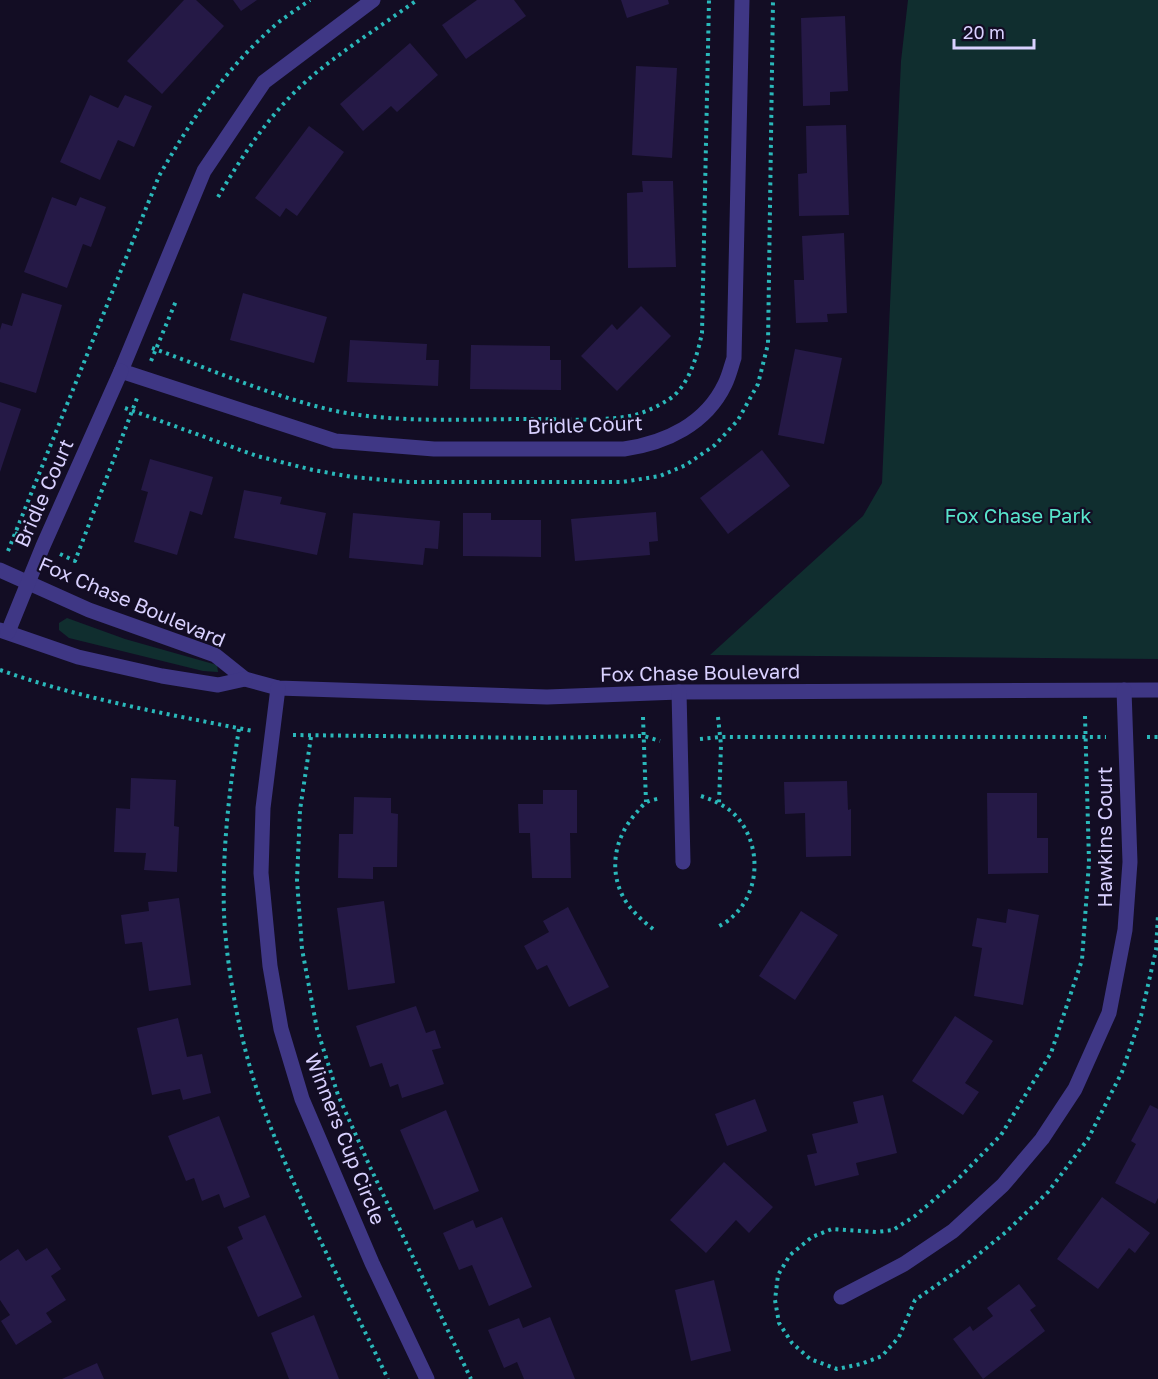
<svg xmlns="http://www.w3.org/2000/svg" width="1158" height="1379" font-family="'Golos Text',sans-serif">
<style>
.green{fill:#102e2f}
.building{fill:#251946}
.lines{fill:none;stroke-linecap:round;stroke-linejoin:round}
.path{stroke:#2ab8ba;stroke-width:4;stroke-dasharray:3 4.5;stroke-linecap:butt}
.street{stroke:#3f3785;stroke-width:15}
.labels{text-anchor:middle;stroke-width:4.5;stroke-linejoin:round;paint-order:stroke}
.street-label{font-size:20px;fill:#d9d1ff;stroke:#130d24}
.park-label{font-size:20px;fill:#58e4cb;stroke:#130d24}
</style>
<rect width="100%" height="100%" fill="#130d24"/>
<!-- green -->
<g class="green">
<polygon points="908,0 1158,0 1158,659 710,655 863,516 882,483 901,61"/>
<polygon points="67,618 125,639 217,665 218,672 203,671 69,638 59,630 59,623"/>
</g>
<!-- building -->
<g class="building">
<polygon points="184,0 196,0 224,26 162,94 127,61"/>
<polygon points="233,0 257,0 241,11"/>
<polygon points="477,0 514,0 526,16 466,59 442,25"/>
<polygon points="621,0 668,0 669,4 627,18"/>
<polygon points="845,16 848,91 830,92 830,105 803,106 801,18"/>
<polygon points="410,43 438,75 397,112 391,106 363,131 340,104"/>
<polygon points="636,66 677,68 672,158 632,155"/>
<polygon points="90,95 118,108 125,95 152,106 134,147 118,140 100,180 60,162"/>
<polygon points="846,125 849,215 799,216 798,174 807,173 806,126"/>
<polygon points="309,126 344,152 297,216 286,208 280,217 255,198"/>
<polygon points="642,181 673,181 676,267 628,268 627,193 643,192"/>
<polygon points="52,197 76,206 80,197 106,207 91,247 83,244 67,288 24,272"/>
<polygon points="844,233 847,313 827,314 828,322 796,323 794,280 804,280 802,236"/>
<polygon points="22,293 62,305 36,393 0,382 0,330 2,323 12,326"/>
<polygon points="243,293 327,317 314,363 230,340"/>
<polygon points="641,306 671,336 617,391 581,356 612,324 617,330"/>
<polygon points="350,340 427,344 426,360 439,360 438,386 347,382"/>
<polygon points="471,345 550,346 550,360 561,360 561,390 470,389"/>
<polygon points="795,349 842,358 824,444 778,435"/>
<polygon points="0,402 21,409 0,472"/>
<polygon points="762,450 790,486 728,534 700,498"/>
<polygon points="150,459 213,477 202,515 190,511 177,555 134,542 148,492 141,490"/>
<polygon points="244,490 282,497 280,504 326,513 317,555 234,538"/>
<polygon points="656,512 658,541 649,542 650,555 575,561 571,519"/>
<polygon points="353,513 440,521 438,549 425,548 423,565 349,558"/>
<polygon points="463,513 491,513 491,520 541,520 541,557 463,556"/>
<polygon points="131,778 176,780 174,826 179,827 177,872 144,870 146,853 114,852 116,808 130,809"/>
<polygon points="847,781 848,810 851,809 851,856 806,857 805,813 785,814 784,782"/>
<polygon points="543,790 577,790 577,833 570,833 571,878 532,878 530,833 519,833 518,804 543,804"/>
<polygon points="987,793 1037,793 1037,838 1048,838 1048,873 988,874"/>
<polygon points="354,797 391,798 391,813 398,814 397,867 373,867 373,879 338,878 339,834 353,834"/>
<polygon points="179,898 191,985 149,991 142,942 125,944 121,915 149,911 148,902"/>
<polygon points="384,901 395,983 348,990 337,908"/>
<polygon points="568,907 609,987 569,1007 547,965 537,970 524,946 549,932 543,921"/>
<polygon points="1008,909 1039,915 1023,1005 974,996 982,948 972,946 977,918 1006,923"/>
<polygon points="801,911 838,935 795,1000 759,976"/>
<polygon points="416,1006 426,1033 435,1030 441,1048 432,1050 444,1084 402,1098 398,1084 390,1087 382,1063 370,1067 356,1026"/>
<polygon points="955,1016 993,1041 965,1083 979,1092 963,1115 912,1081"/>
<polygon points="178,1018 187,1057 202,1054 211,1093 183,1100 180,1089 152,1095 137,1028"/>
<polygon points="883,1095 897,1153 856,1163 859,1175 815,1186 807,1155 817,1153 812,1134 858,1123 853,1102"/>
<polygon points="755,1099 767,1131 727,1146 715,1114"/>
<polygon points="1150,1105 1158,1109 1158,1198 1155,1204 1115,1183 1136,1144 1131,1141"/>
<polygon points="446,1110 479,1191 434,1210 400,1130"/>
<polygon points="219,1116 250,1197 224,1208 219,1194 202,1201 194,1178 186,1181 168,1136"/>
<polygon points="724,1162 773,1207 749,1233 736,1220 706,1253 670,1220"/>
<polygon points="1102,1197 1150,1233 1135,1253 1129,1248 1098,1289 1057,1259"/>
<polygon points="265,1215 302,1297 258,1317 227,1247 243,1239 238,1227"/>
<polygon points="502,1217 532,1287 489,1306 472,1265 459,1270 443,1233 473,1220 476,1228"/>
<polygon points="47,1248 61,1269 51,1276 66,1300 46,1313 52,1322 16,1345 1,1321 10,1315 0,1300 0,1261 18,1249 26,1261"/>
<polygon points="714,1280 731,1351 691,1361 675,1290"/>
<polygon points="1019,1284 1036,1306 1030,1310 1045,1331 983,1379 953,1339 970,1326 973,1331 993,1316 987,1308"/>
<polygon points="314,1315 339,1379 289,1379 271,1333"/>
<polygon points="550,1317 575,1379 524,1379 517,1362 504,1368 488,1330 519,1318 523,1328"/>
<polygon points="97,1363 104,1379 62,1379"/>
</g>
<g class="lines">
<!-- path -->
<g class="path">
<path d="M218 197C245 151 275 106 317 72 349 46 384 24 417 0"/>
<path d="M152 348C210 369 266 394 327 409 388 424 467 419 531 419 565 419 601 422 635 415 646 412 658 406 668 400 689 387 697 356 702 333L709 0"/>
<polyline points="151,361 176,301"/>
<polyline points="125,408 257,456 313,470 352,477 408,482 622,482 660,476 686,465 715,445 738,420 758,384 768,344 773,0"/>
<polyline points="15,533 26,538"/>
<path d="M8 551 159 176C191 120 224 71 273 27 284 17 298 9 310 0"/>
<polyline points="60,554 75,561 137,398"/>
<path d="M0 670C82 699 167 714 253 731"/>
<polyline points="1085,716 1089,862 1082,960 1051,1053 1001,1135 957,1180 915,1216 893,1230 876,1232 832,1229 812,1237 790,1255 778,1275 775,1300 779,1323 792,1343 810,1359 837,1369 861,1364 882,1356 899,1337 915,1300 963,1267 1006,1232 1048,1192 1088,1139 1122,1072 1141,1016 1156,950 1158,915"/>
<polyline points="643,717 646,802"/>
<polyline points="718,717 721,745 719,803"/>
<path d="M239 729C229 790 222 852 224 914 227 976 243 1057 266 1115 300 1205 346 1292 388 1379"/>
<polyline points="293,735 542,738 644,736 660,741"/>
<polyline points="311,737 300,810 297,880 302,949 317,1029 338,1095 371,1169 471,1379"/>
<polyline points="1147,737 1158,737"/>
<polyline points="700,739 720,737 1106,737"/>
<path d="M701 796C713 800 724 805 733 813 762 841 762 892 731 918 727 922 721 925 716 928"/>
<path d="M653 929C639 918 626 906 620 890 609 862 618 833 637 812 640 809 643 804 647 802 651 800 657 799 661 798"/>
</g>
<!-- street -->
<g class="street">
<path d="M373 0 264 82 204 171 121 371 335 441 434 449H624C666 443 706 424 725 384 729 376 731 367 734 358L742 0"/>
<polyline points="0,570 89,610 215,655 245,679 278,688 547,697 679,692 1158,690"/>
<polyline points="0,630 78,657 162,676 218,685 245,679"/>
<polyline points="8,632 43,546 121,371"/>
<polyline points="278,688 263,808 261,873 270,966 281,1029 302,1099 372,1263 427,1379"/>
<polyline points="679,692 683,862"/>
<polyline points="841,1297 904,1264 953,1231 1003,1185 1042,1139 1075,1089 1109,1013 1125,930 1130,862 1124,690"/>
</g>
</g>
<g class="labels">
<!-- street labels -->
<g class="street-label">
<text transform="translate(585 425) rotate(-2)" y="7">Bridle Court</text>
<text transform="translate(44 493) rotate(-66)" y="7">Bridle Court</text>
<text transform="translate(132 602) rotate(23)" y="7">Fox Chase Boulevard</text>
<text transform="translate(700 673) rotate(-1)" y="7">Fox Chase Boulevard</text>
<text transform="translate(1105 837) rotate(-90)" y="7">Hawkins Court</text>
<text transform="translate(345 1139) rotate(68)" y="7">Winners Cup Circle</text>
</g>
<!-- park labels -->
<g class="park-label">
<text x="1018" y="523">Fox Chase Park</text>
</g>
</g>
<!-- scale -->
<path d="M954 39v9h80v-9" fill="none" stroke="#d9d1ff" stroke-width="3"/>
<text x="963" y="39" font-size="18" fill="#d9d1ff" stroke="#130d24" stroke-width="4.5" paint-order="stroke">20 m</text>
</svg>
